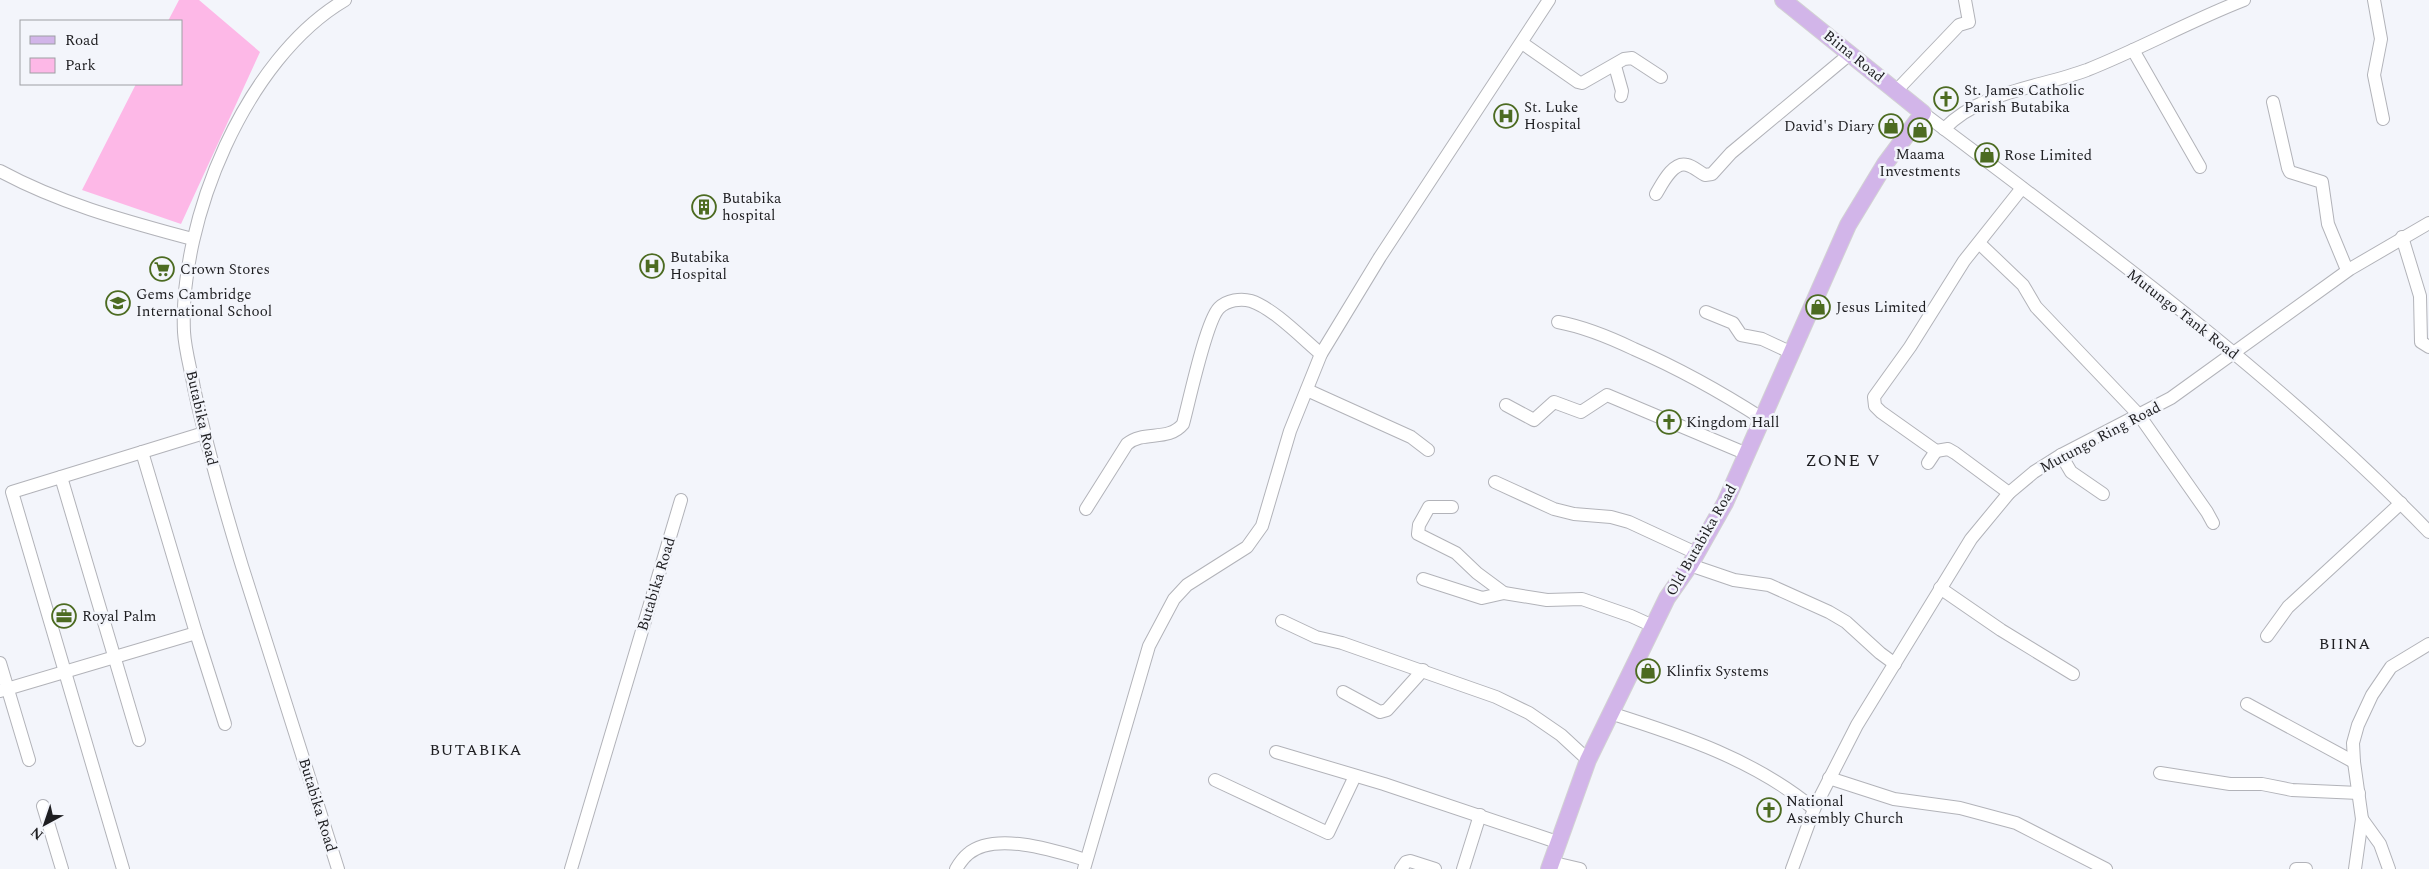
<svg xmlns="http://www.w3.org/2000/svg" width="2429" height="869" font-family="Spectral,serif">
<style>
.green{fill:#fdb8e7}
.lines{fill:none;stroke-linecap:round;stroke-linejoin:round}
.minor-casing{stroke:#b2b3b9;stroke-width:14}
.major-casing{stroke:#d2d2d3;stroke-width:18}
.minor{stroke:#fff;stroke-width:12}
.major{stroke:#d2b5e9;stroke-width:16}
.labels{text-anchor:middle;stroke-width:5;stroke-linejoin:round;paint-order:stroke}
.street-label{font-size:15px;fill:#1e1e21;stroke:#f3f5fb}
.poi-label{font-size:15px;fill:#1e1e21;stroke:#f3f5fb;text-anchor:start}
.neighbourhood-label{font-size:16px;letter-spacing:1px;fill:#1e1e21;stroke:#f3f5fb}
.quarter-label{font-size:18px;letter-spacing:1px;fill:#1e1e21;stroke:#f3f5fb}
</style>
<rect width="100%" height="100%" fill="#f3f5fb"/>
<!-- green -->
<polygon class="green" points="179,0 199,0 260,52 181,224 82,190 136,84 181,84 181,21 168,21"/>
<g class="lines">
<!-- minor casing -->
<g class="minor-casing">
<g id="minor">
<polyline points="2374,0 2381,39 2374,75 2383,119"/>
<polyline points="1522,43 1578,82 1582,83 1624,59 1632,58 1661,77"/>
<polyline points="2133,50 2200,167"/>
<polyline points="1615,66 1622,91 1621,96"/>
<polyline points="1897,90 1959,25 1969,22 1965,0"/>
<polyline points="2273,102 2288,168 2290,172 2322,182 2328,224 2347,270"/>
<path d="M1923 113C2098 245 2277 375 2429 532"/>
<path d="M1944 129C1981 91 2038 88 2087 70 2140 49 2190 21 2244 0"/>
<path d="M0 171C61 204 126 221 192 239"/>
<path d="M1656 194C1662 184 1673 161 1687 165 1693 166 1699 172 1705 175L1712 174 1731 153 1851 53"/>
<polyline points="2402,237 2420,296 2421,342 2429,347"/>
<polyline points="1979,243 2023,285 2036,307 2139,415 2207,512 2213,523"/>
<polyline points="1706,312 1733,323 1741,335 1762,339 1792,353"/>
<path d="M1558 322C1585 327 1609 337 1634 349 1680 369 1721 392 1763 419"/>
<polyline points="1307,390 1411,437 1428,450"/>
<polyline points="1506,405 1534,420 1554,402 1581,412 1607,395 1747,454"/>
<polyline points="2061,455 2071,472 2103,494"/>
<polyline points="1928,463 1936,451"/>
<polyline points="61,477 139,740"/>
<polyline points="1495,482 1554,509 1574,514 1611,517 1629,522 1696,553"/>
<polyline points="2009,493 1955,453 1948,449 1936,451 1881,412 1875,406 1874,397 1910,347 1964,261 2022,188"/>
<polyline points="1452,507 1429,507 1419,525 1418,534 1456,553 1477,573 1504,593 1547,600 1582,599 1631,616 1653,626"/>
<path d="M1086 509 1127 444C1144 430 1168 442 1183 424 1189 402 1206 321 1219 308 1227 300 1241 298 1251 301 1273 308 1303 339 1321 354"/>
<polyline points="1690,565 1734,580 1769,585 1829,612 1846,622 1880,653 1895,664"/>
<polyline points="1423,579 1482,598 1504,593"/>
<polyline points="1940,588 2001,630 2073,674"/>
<polyline points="1282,621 1316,637 1342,643 1496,697 1529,713 1561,735 1588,760"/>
<polyline points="196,633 225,724"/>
<polyline points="2267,636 2288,607 2401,503"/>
<polyline points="0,663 29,760"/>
<polyline points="0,691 196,633 142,452"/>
<polyline points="1343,692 1380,712 1387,710 1423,670"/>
<polyline points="2247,704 2354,762"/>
<path d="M1610 713C1683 736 1755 760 1814 809"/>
<polyline points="1276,752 1384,784 1557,842"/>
<polyline points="2160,773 2230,784 2262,784 2292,790 2359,793"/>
<polyline points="1829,778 1894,799 1960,808 2016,823 2106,869"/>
<polyline points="1215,780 1328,833 1355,776"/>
<polyline points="43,806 62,869"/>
<polyline points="2362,819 2380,844 2389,869"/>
<polyline points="1550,862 1580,869"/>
<polyline points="123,869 12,492 204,433"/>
<path d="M338 869C306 768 275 667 242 566 224 507 207 448 194 388 191 370 185 350 184 332 179 220 246 58 345 0"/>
<polyline points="571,869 681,500"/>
<path d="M956 869C959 864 963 858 968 854 995 831 1056 851 1086 860"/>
<polyline points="1084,869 1149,646 1174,599 1187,585 1247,547 1262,526 1290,431 1321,354 1380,257 1549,0"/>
<polyline points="1401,869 1406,862 1410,861 1435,869"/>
<polyline points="1463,869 1480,815"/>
<polyline points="1792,869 1814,809 1857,725 1971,539 2009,493 2034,472 2061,455 2171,398 2350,269 2429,223"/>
<polyline points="2296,869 2306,869"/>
<polyline points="2355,869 2362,819 2354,762 2353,743 2358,725 2372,695 2391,667 2429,644"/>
</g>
</g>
<!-- major casing -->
<g class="major-casing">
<polyline id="major" points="1549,869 1588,760 1667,598 1690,565 1725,503 1848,225 1885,164 1923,113 1783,0"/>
</g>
<!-- minor -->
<use href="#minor" class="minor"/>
<!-- major -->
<use href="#major" class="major"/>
</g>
<!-- icons -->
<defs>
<g id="church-ring" transform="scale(1.25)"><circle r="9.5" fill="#f3f5fb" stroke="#4c6b21" stroke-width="1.5"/><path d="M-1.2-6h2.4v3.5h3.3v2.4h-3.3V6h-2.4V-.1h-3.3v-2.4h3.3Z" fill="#4c6b21"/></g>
<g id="hospital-ring" transform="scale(1.25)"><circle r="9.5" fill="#f3f5fb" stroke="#4c6b21" stroke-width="1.5"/><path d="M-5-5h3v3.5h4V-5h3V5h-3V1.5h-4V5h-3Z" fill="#4c6b21"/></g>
<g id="shop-ring" transform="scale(1.25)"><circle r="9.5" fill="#f3f5fb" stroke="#4c6b21" stroke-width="1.5"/><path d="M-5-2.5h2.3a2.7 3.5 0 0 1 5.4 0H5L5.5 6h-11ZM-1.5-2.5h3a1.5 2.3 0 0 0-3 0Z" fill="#4c6b21"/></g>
<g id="building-ring" transform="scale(1.25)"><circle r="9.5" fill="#f3f5fb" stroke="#4c6b21" stroke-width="1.5"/><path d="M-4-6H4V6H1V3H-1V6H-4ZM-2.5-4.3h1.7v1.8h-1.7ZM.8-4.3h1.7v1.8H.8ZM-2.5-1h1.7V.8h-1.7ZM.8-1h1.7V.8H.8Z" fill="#4c6b21"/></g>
<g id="supermarket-ring" transform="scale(1.25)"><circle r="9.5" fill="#f3f5fb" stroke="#4c6b21" stroke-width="1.5"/><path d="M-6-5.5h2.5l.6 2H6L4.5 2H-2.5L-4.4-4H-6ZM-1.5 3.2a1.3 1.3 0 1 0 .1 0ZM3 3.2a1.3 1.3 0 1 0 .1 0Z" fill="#4c6b21"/></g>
<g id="school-ring" transform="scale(1.25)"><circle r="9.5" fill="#f3f5fb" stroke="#4c6b21" stroke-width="1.5"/><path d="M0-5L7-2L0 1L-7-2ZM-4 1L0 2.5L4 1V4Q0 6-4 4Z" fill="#4c6b21"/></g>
<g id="office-ring" transform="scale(1.25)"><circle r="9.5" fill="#f3f5fb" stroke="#4c6b21" stroke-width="1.5"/><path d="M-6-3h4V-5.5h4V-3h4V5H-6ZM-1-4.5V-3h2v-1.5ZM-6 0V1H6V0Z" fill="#4c6b21"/></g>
</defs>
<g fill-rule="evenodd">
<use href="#church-ring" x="1946" y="99"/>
<use href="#hospital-ring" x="1506" y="116"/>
<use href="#shop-ring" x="1891" y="126"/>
<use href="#shop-ring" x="1920" y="130"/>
<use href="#shop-ring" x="1987" y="155"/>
<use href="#building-ring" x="704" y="207"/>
<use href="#hospital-ring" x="652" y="266"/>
<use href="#supermarket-ring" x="162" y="269"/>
<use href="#school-ring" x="118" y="303"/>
<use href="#shop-ring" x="1818" y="307"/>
<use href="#church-ring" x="1669" y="422"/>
<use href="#office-ring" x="64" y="616"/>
<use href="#shop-ring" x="1648" y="671"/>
<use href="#church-ring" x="1769" y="810"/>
</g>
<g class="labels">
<!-- street labels -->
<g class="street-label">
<text transform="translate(1854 56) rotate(39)" y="5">Biina Road</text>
<text transform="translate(2183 314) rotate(38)" y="5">Mutungo Tank Road</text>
<text transform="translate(202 418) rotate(77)" y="5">Butabika Road</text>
<text transform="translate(2100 437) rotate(-28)" y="5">Mutungo Ring Road</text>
<text transform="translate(1701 540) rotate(-60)" y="5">Old Butabika Road</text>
<text transform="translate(656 584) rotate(-73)" y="5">Butabika Road</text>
<text transform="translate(318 805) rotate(73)" y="5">Butabika Road</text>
</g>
<!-- poi labels -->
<g class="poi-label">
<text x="1964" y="95">St. James Catholic<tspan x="1964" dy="17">Parish Butabika</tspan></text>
<text x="1524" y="112">St. Luke<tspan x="1524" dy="17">Hospital</tspan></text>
<text x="1874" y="131" text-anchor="end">David's Diary</text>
<text x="1920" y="159" text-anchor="middle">Maama<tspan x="1920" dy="17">Investments</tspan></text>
<text x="2004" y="160">Rose Limited</text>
<text x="722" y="203">Butabika<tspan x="722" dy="17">hospital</tspan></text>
<text x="670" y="262">Butabika<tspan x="670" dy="17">Hospital</tspan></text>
<text x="180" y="274">Crown Stores</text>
<text x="136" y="299">Gems Cambridge<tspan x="136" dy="17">International School</tspan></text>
<text x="1836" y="312">Jesus Limited</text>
<text x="1686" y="427">Kingdom Hall</text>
<text x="82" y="621">Royal Palm</text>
<text x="1666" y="676">Klinfix Systems</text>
<text x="1786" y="806">National<tspan x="1786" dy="17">Assembly Church</tspan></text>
</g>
<!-- neighbourhood labels -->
<g class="neighbourhood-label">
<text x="2345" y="649">BIINA</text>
<text x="476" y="755">BUTABIKA</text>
</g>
<!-- quarter labels -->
<g class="quarter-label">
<text x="1843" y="466">ZONE V</text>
</g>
</g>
<!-- legend -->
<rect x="20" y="20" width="162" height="65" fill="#f3f5fb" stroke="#9e9fa4"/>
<rect x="30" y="36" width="25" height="8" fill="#d2b5e9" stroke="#9e9fa4"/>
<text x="65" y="45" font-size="15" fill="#1e1e21">Road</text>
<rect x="30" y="58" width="25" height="15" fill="#fdb8e7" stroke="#9e9fa4"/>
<text x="65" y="70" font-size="15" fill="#1e1e21">Park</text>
<!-- north arrow -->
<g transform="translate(45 824) rotate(220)" stroke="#f3f5fb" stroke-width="4" paint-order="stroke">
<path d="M0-4L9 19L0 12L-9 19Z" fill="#1e1e21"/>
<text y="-8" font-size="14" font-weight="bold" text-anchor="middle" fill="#1e1e21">N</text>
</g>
</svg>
